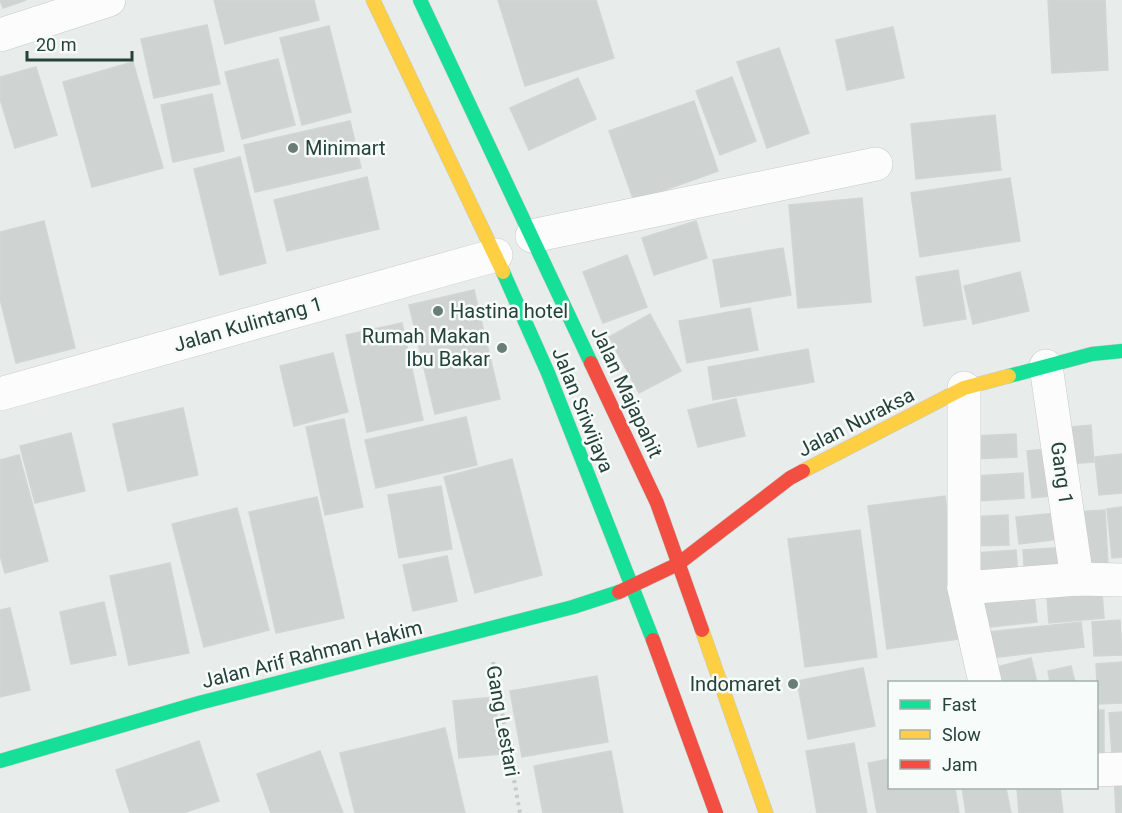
<svg xmlns="http://www.w3.org/2000/svg" width="1122" height="813" font-family="Roboto,sans-serif">
<style>
.building{fill:#cfd4d2;stroke:#d1d6d4;stroke-width:1.5}
.lines{fill:none;stroke-linecap:round;stroke-linejoin:round}
.street-casing{stroke:#c5cac8;stroke-width:34}
.fast-casing{stroke:#c3cbc8;stroke-width:15}
.slow-casing{stroke:#c3cbc8;stroke-width:15}
.jam-casing{stroke:#c3cbc8;stroke-width:15}
.path{stroke:#c3ccca;stroke-width:4;stroke-dasharray:3 4.5;stroke-linecap:butt}
.street{stroke:#fcfcfc;stroke-width:33}
.fast{stroke:#16e098;stroke-width:14}
.slow{stroke:#ffcf43;stroke-width:14}
.jam{stroke:#f24e42;stroke-width:14}
.poi-dot{fill:#697e78;stroke:#f7fbf9;stroke-width:2}
.labels{text-anchor:middle;stroke-width:5;stroke-linejoin:round;paint-order:stroke}
.poi-label{font-size:20px;fill:#24423a;stroke:#f7fbf9;text-anchor:start}
.street-label{font-size:20px;fill:#24423a;stroke:#f7fbf9}
</style>
<rect width="100%" height="100%" fill="#e8edeb"/>
<!-- building -->
<g class="building">
<polygon points="0,0 26,0 3,8"/>
<polygon points="214,0 314,0 319,20 225,44"/>
<polygon points="498,0 596,0 614,58 525,86"/>
<polygon points="1048,0 1105,0 1108,70 1052,73"/>
<polygon points="207,25 220,84 154,98 141,39"/>
<polygon points="329,26 351,112 302,125 280,38"/>
<polygon points="893,27 904,78 847,90 836,40"/>
<polygon points="779,48 809,133 767,148 737,62"/>
<polygon points="278,59 295,125 242,139 225,72"/>
<polygon points="133,62 163,168 92,187 63,82"/>
<polygon points="36,67 57,135 15,148 0,99 0,77"/>
<polygon points="732,77 756,141 720,155 696,91"/>
<polygon points="578,78 596,119 529,150 510,108"/>
<polygon points="212,94 224,151 173,162 161,105"/>
<polygon points="694,101 718,171 634,201 609,131"/>
<polygon points="995,115 1001,170 916,179 911,124"/>
<polygon points="350,121 361,168 255,192 244,145"/>
<polygon points="240,157 266,263 220,275 194,169"/>
<polygon points="367,177 379,229 287,251 274,200"/>
<polygon points="1010,178 1020,241 920,257 911,193"/>
<polygon points="862,198 871,302 798,308 789,205"/>
<polygon points="44,221 75,348 16,363 0,299 0,232"/>
<polygon points="696,221 707,258 654,275 642,238"/>
<polygon points="783,248 791,295 721,307 713,260"/>
<polygon points="627,255 647,307 603,323 583,272"/>
<polygon points="958,270 966,319 924,326 916,277"/>
<polygon points="1020,272 1029,311 973,324 964,286"/>
<polygon points="474,290 500,399 435,414 409,305"/>
<polygon points="750,308 758,350 687,363 679,321"/>
<polygon points="650,314 681,371 639,393 609,337"/>
<polygon points="402,323 423,420 367,432 346,335"/>
<polygon points="808,349 814,382 713,400 708,367"/>
<polygon points="333,353 348,412 294,426 280,366"/>
<polygon points="736,399 745,436 698,447 688,410"/>
<polygon points="183,408 198,475 128,491 113,424"/>
<polygon points="466,417 477,465 376,488 365,440"/>
<polygon points="344,419 363,507 325,515 306,427"/>
<polygon points="1091,425 1094,462 1065,464 1062,428"/>
<polygon points="71,433 85,491 35,503 20,446"/>
<polygon points="1016,434 1017,457 973,459 972,436"/>
<polygon points="1055,448 1059,495 1032,498 1027,451"/>
<polygon points="1122,454 1122,493 1099,495 1095,457"/>
<polygon points="19,455 48,561 5,573 0,555 0,460"/>
<polygon points="512,459 542,575 475,593 444,477"/>
<polygon points="1023,473 1024,498 977,501 976,476"/>
<polygon points="441,486 452,549 399,558 388,495"/>
<polygon points="945,496 965,638 887,649 868,506"/>
<polygon points="317,497 344,618 276,633 249,512"/>
<polygon points="1122,507 1122,557 1112,558 1107,509"/>
<polygon points="237,508 269,630 204,647 172,524"/>
<polygon points="1105,510 1108,564 1077,565 1074,512"/>
<polygon points="1066,512 1069,538 1019,544 1016,517"/>
<polygon points="1008,515 1009,545 967,546 966,517"/>
<polygon points="860,530 877,657 805,667 788,539"/>
<polygon points="1069,547 1071,577 1025,580 1023,550"/>
<polygon points="1016,550 1018,577 978,581 976,553"/>
<polygon points="447,556 457,601 413,611 403,565"/>
<polygon points="170,563 189,653 129,665 110,576"/>
<polygon points="1101,581 1104,618 1049,623 1046,586"/>
<polygon points="1034,594 1037,622 982,628 979,600"/>
<polygon points="104,602 116,655 71,664 60,612"/>
<polygon points="10,608 30,690 0,697 0,610"/>
<polygon points="1120,620 1122,655 1094,656 1092,622"/>
<polygon points="1081,622 1084,647 991,658 988,632"/>
<polygon points="1031,658 1037,682 1002,682 997,667"/>
<polygon points="1122,662 1122,703 1098,704 1096,664"/>
<polygon points="1071,666 1075,682 1050,682 1048,671"/>
<polygon points="863,668 875,726 808,739 797,681"/>
<polygon points="597,676 608,742 522,757 510,691"/>
<polygon points="495,697 501,754 459,758 453,701"/>
<rect x="1096" y="710" width="8" height="47"/>
<polygon points="1122,712 1122,753 1112,754 1109,713"/>
<polygon points="445,728 465,813 355,813 340,753"/>
<polygon points="199,741 219,801 183,813 130,813 116,770"/>
<polygon points="854,743 867,813 817,813 806,751"/>
<polygon points="320,751 343,813 271,813 257,774"/>
<polygon points="611,751 623,813 543,813 534,766"/>
<polygon points="890,759 890,788 955,788 959,813 877,813 868,763"/>
<polygon points="1122,772 1122,813 1116,813 1114,773"/>
<polygon points="962,788 1006,788 1011,813 966,813"/>
<polygon points="1017,788 1060,788 1063,813 1019,813"/>
</g>
<g class="lines">
<!-- street casing -->
<g class="street-casing">
<g id="street">
<polyline points="0,35 109,0"/>
<polyline points="532,236 876,164"/>
<polyline points="1046,366 1077,579"/>
<polyline points="964,388 964,588 985,682"/>
<polyline points="0,394 496,255"/>
<polyline points="964,588 1077,579 1122,580"/>
<polyline points="1096,770 1122,769"/>
</g>
</g>
<!-- fast casing -->
<g class="fast-casing">
<g id="fast">
<polyline points="420,0 591,363"/>
<polyline points="503,272 548,373 653,640"/>
<polyline points="1009,376 1092,354 1122,351"/>
<polyline points="0,761 199,703 573,607 619,592"/>
</g>
</g>
<!-- slow casing -->
<g class="slow-casing">
<g id="slow">
<polyline points="373,0 503,272"/>
<polyline points="803,471 964,388 1009,376"/>
<polyline points="702,630 766,813"/>
</g>
</g>
<!-- jam casing -->
<g class="jam-casing">
<g id="jam">
<polyline points="591,363 657,503 702,630"/>
<polyline points="619,592 678,564 790,478 803,471"/>
<polyline points="653,640 716,813"/>
</g>
</g>
<!-- path -->
<polyline class="path" points="493,662 520,813"/>
<!-- street -->
<use href="#street" class="street"/>
<!-- fast -->
<use href="#fast" class="fast"/>
<!-- slow -->
<use href="#slow" class="slow"/>
<!-- jam -->
<use href="#jam" class="jam"/>
</g>
<!-- markers -->
<g class="poi-dot">
<circle cx="293" cy="148" r="6"/>
<circle cx="438" cy="311" r="6"/>
<circle cx="502" cy="348" r="6"/>
<circle cx="793" cy="684" r="6"/>
</g>
<g class="labels">
<!-- poi labels -->
<g class="poi-label">
<text x="305" y="155">Minimart</text>
<text x="450" y="318">Hastina hotel</text>
<text x="490" y="343" text-anchor="end">Rumah Makan<tspan x="490" dy="23">Ibu Bakar</tspan></text>
<text x="781" y="691" text-anchor="end">Indomaret</text>
</g>
<!-- street labels -->
<g class="street-label">
<text transform="translate(248 324) rotate(-16)" y="7">Jalan Kulintang 1</text>
<text transform="translate(627 392) rotate(65)" y="7">Jalan Majapahit</text>
<text transform="translate(583 410) rotate(68)" y="7">Jalan Sriwijaya</text>
<text transform="translate(856 422) rotate(-27)" y="7">Jalan Nuraksa</text>
<text transform="translate(1062 473) rotate(82)" y="7">Gang 1</text>
<text transform="translate(312 654) rotate(-14)" y="7">Jalan Arif Rahman Hakim</text>
<text transform="translate(503 721) rotate(80)" y="7">Gang Lestari</text>
</g>
</g>
<!-- legend -->
<rect x="888" y="681" width="210" height="108" fill="#f7fbf9" stroke="#a3b1ad" stroke-width="1.5"/>
<rect x="900" y="700" width="30" height="9" fill="#16e098" stroke="#a3b1ad" stroke-width="1.5"/>
<text x="942" y="711" font-size="18" fill="#24423a">Fast</text>
<rect x="900" y="730" width="30" height="9" fill="#ffcf43" stroke="#a3b1ad" stroke-width="1.5"/>
<text x="942" y="741" font-size="18" fill="#24423a">Slow</text>
<rect x="900" y="760" width="30" height="9" fill="#f24e42" stroke="#a3b1ad" stroke-width="1.5"/>
<text x="942" y="771" font-size="18" fill="#24423a">Jam</text>
<!-- scale -->
<path d="M27 51v9h105v-9" fill="none" stroke="#24423a" stroke-width="3"/>
<text x="36" y="51" font-size="18" fill="#24423a" stroke="#f7fbf9" stroke-width="4.5" paint-order="stroke">20 m</text>
</svg>
